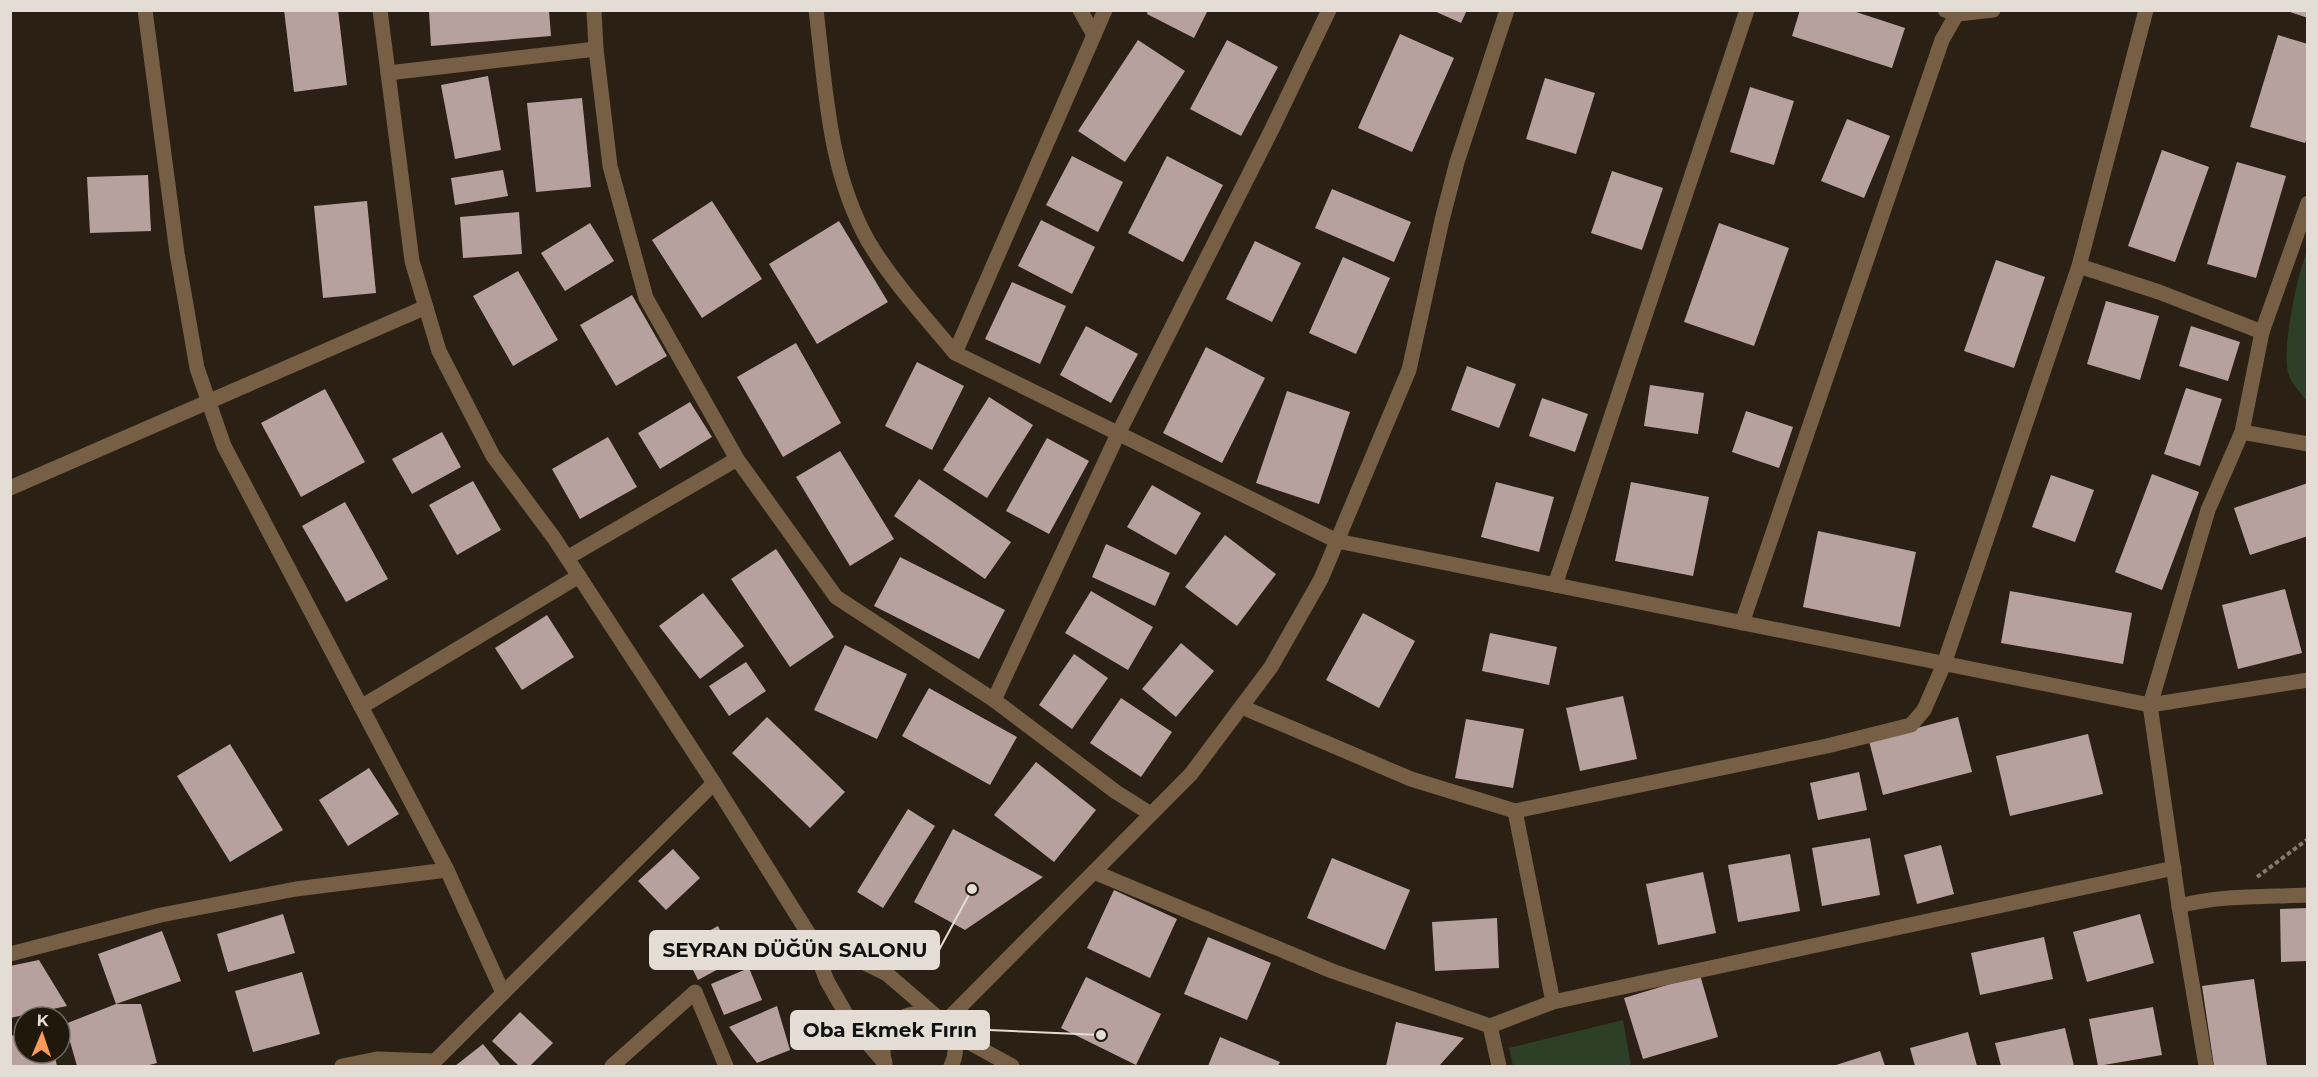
<svg xmlns="http://www.w3.org/2000/svg" width="2318" height="1077" font-family="Montserrat,sans-serif">
<style>
.green{fill:#2d3f26}
.building{fill:#b7a19f}
.lines{fill:none;stroke-linecap:round;stroke-linejoin:round}
.path{stroke:#817a6f;stroke-width:4;stroke-dasharray:4.5 3;stroke-linecap:butt}
.minor{stroke:#765f45;stroke-width:15}
.leader{fill:none;stroke:#e3ddd5;stroke-width:2}
.callout-dot{fill:#e3ddd5;stroke:#20180b;stroke-width:2}
.callout{fill:#e3ddd5;stroke:#e3ddd5;stroke-width:2}
.callout-label{font-size:20px;text-anchor:middle;font-weight:bold;fill:#111}
</style>
<rect width="100%" height="100%" fill="#2a2114"/>
<!-- green -->
<g class="green">
<path d="M2307 251V402C2302 394 2292 385 2289 375 2280 354 2298 272 2307 251Z"/>
<polygon points="1623,1020 1631,1066 1513,1066 1509,1048"/>
</g>
<!-- building -->
<g class="building">
<polygon points="284,10 338,10 347,85 294,92"/>
<polygon points="441,10 549,10 551,36 431,46 429,11"/>
<polygon points="1148,10 1208,10 1194,38 1147,14"/>
<polygon points="1432,10 1467,10 1461,23"/>
<polygon points="1800,10 1850,10 1905,28 1892,68 1792,36"/>
<polygon points="2287,10 2308,10 2308,18 2287,11"/>
<polygon points="1400,34 1454,58 1412,152 1358,128"/>
<polygon points="2278,35 2308,44 2308,136 2305,143 2250,127"/>
<polygon points="1138,40 1185,71 1125,162 1078,131"/>
<polygon points="1227,40 1278,67 1241,136 1190,109"/>
<polygon points="488,76 501,150 455,159 441,85"/>
<polygon points="1545,78 1595,93 1576,154 1526,139"/>
<polygon points="1750,87 1794,101 1774,165 1730,152"/>
<polygon points="582,98 591,187 536,192 527,103"/>
<polygon points="1847,119 1890,136 1864,198 1821,181"/>
<polygon points="2162,150 2209,167 2175,262 2128,246"/>
<polygon points="1072,156 1123,182 1098,232 1046,205"/>
<polygon points="1167,156 1223,185 1183,262 1128,233"/>
<polygon points="2237,162 2286,176 2256,278 2207,264"/>
<polygon points="503,170 508,196 455,205 451,178"/>
<polygon points="1612,171 1663,188 1642,250 1591,233"/>
<polygon points="148,175 151,231 90,233 87,177"/>
<polygon points="1332,189 1411,222 1394,262 1315,228"/>
<polygon points="367,201 376,293 323,298 314,206"/>
<polygon points="712,201 762,279 702,318 652,240"/>
<polygon points="519,212 522,254 463,258 460,217"/>
<polygon points="1041,220 1095,247 1072,294 1018,266"/>
<polygon points="839,221 888,302 817,344 769,264"/>
<polygon points="590,223 614,261 565,291 541,253"/>
<polygon points="1719,223 1789,248 1754,346 1684,322"/>
<polygon points="1255,241 1301,263 1272,322 1226,299"/>
<polygon points="1343,257 1390,278 1356,354 1309,333"/>
<polygon points="1996,260 2045,277 2014,368 1964,351"/>
<polygon points="518,271 558,340 513,366 473,296"/>
<polygon points="1012,282 1066,306 1040,364 985,339"/>
<polygon points="632,295 667,356 616,386 580,325"/>
<polygon points="2106,301 2159,316 2140,380 2087,364"/>
<polygon points="1086,326 1138,354 1111,403 1060,375"/>
<polygon points="2191,326 2240,342 2228,381 2179,366"/>
<polygon points="796,343 841,423 783,457 737,377"/>
<polygon points="1206,347 1265,378 1222,463 1163,433"/>
<polygon points="917,362 964,386 932,450 885,426"/>
<polygon points="1467,366 1516,384 1499,428 1451,410"/>
<polygon points="1650,385 1704,393 1698,434 1644,426"/>
<polygon points="2186,388 2222,399 2200,466 2164,454"/>
<polygon points="325,389 365,462 301,497 261,423"/>
<polygon points="1287,391 1350,412 1319,504 1256,483"/>
<polygon points="989,397 1033,425 987,498 943,470"/>
<polygon points="1542,398 1588,414 1575,452 1529,436"/>
<polygon points="690,402 712,437 660,469 638,433"/>
<polygon points="1746,411 1793,427 1779,468 1732,452"/>
<polygon points="442,432 461,467 412,494 392,459"/>
<polygon points="608,437 637,487 580,519 552,469"/>
<polygon points="1047,438 1089,461 1049,534 1006,511"/>
<polygon points="840,451 894,539 850,566 796,477"/>
<polygon points="2152,474 2199,492 2162,590 2115,572"/>
<polygon points="2051,475 2094,490 2075,542 2032,527"/>
<polygon points="919,479 1011,542 985,579 894,516"/>
<polygon points="473,481 501,530 457,555 429,505"/>
<polygon points="1496,482 1554,497 1539,552 1481,537"/>
<polygon points="1631,482 1709,497 1693,576 1615,561"/>
<polygon points="2308,483 2308,536 2250,555 2234,508"/>
<polygon points="1152,485 1201,513 1176,555 1127,527"/>
<polygon points="345,502 388,579 346,602 302,526"/>
<polygon points="1818,531 1916,552 1900,627 1803,607"/>
<polygon points="1225,535 1276,574 1237,626 1185,587"/>
<polygon points="1106,544 1170,573 1155,606 1092,577"/>
<polygon points="776,549 834,637 790,667 731,579"/>
<polygon points="900,557 1005,610 979,659 874,606"/>
<polygon points="2285,589 2302,653 2238,669 2222,605"/>
<polygon points="1091,591 1153,627 1128,670 1065,633"/>
<polygon points="2010,591 2132,613 2123,664 2001,643"/>
<polygon points="703,593 744,646 700,679 659,626"/>
<polygon points="1363,613 1415,641 1379,708 1326,680"/>
<polygon points="547,615 574,657 522,690 495,648"/>
<polygon points="1490,633 1557,647 1549,685 1482,671"/>
<polygon points="1181,643 1214,671 1176,717 1142,689"/>
<polygon points="845,645 907,674 877,739 814,710"/>
<polygon points="1074,654 1108,678 1072,729 1039,705"/>
<polygon points="746,662 766,691 729,716 709,686"/>
<polygon points="929,688 1017,737 990,785 902,736"/>
<polygon points="1623,696 1637,759 1580,771 1566,708"/>
<polygon points="1121,698 1172,732 1141,777 1090,743"/>
<polygon points="767,717 845,792 810,828 732,753"/>
<polygon points="1958,717 1972,772 1883,795 1869,741"/>
<polygon points="1466,719 1524,729 1513,788 1455,778"/>
<polygon points="2088,734 2103,794 2010,816 1996,756"/>
<polygon points="230,744 283,830 230,862 177,776"/>
<polygon points="1036,762 1096,810 1054,862 994,815"/>
<polygon points="369,768 399,814 348,846 319,800"/>
<polygon points="1859,772 1867,810 1818,820 1810,783"/>
<polygon points="908,809 935,826 883,908 857,892"/>
<polygon points="953,829 1043,877 965,930 914,902"/>
<polygon points="1870,838 1880,895 1822,906 1812,848"/>
<polygon points="1941,845 1954,894 1917,904 1904,855"/>
<polygon points="673,849 700,878 666,910 638,881"/>
<polygon points="1790,854 1800,911 1738,922 1728,865"/>
<polygon points="1332,858 1410,890 1385,950 1307,918"/>
<polygon points="1703,872 1716,933 1658,945 1646,884"/>
<polygon points="1114,890 1177,919 1150,978 1087,948"/>
<polygon points="2308,908 2308,961 2281,962 2280,909"/>
<polygon points="283,914 295,953 228,972 217,934"/>
<polygon points="2140,914 2154,963 2087,982 2073,932"/>
<polygon points="1497,918 1499,968 1435,971 1432,922"/>
<polygon points="718,926 735,960 698,980 681,946"/>
<polygon points="162,931 181,981 116,1004 98,954"/>
<polygon points="1208,937 1271,963 1247,1020 1184,994"/>
<polygon points="2044,937 2053,979 1980,995 1971,953"/>
<polygon points="39,960 67,1006 10,1018 10,966"/>
<polygon points="749,968 762,1000 724,1015 711,984"/>
<polygon points="302,972 320,1034 253,1052 235,991"/>
<polygon points="1700,975 1718,1037 1643,1059 1624,998"/>
<polygon points="1086,977 1161,1014 1136,1065 1061,1028"/>
<polygon points="2254,979 2267,1066 2214,1066 2202,986"/>
<polygon points="116,1004 141,1004 157,1063 145,1066 77,1066 65,1024"/>
<polygon points="777,1006 790,1050 757,1063 729,1027"/>
<polygon points="2153,1007 2162,1055 2098,1066 2089,1019"/>
<polygon points="520,1012 553,1043 530,1066 519,1066 492,1041"/>
<polygon points="1396,1022 1464,1038 1439,1066 1386,1066"/>
<polygon points="2065,1028 2074,1066 2001,1066 1995,1043"/>
<polygon points="1968,1032 1977,1066 1915,1066 1910,1048"/>
<polygon points="24,1033 24,1053 54,1053 57,1066 10,1066 10,1036"/>
<polygon points="1220,1037 1280,1062 1278,1066 1208,1066"/>
<polygon points="483,1044 501,1066 455,1066"/>
<polygon points="1880,1051 1885,1066 1833,1066"/>
</g>
<g class="lines">
<!-- path -->
<polyline class="path" points="2257,877 2308,839"/>
<!-- minor -->
<g class="minor">
<polyline points="145,10 177,253 197,368 224,446 447,870 503,993"/>
<polyline points="380,10 412,261 439,351 493,456 554,538 714,783 810,936 827,981 853,1026 884,1062"/>
<polyline points="594,10 596,49 610,166 646,298 737,459 836,597 994,700 1116,792 1151,814"/>
<path d="M816 10C826 90 828 169 868 241 892 281 925 317 955 353"/>
<polyline points="1080,10 1094,35"/>
<polyline points="1105,10 955,353 1337,541 2150,705 2179,906 2206,1066"/>
<polyline points="1945,10 1958,14 1993,10"/>
<polyline points="388,73 596,49"/>
<polyline points="2308,203 2262,332 2242,432 2208,510 2150,705 2308,680"/>
<polyline points="2079,266 2159,292 2262,332"/>
<polyline points="2242,432 2308,444"/>
<polyline points="10,488 426,307"/>
<polyline points="567,558 737,459"/>
<polyline points="1555,585 1747,10"/>
<polyline points="1742,623 1942,40 1959,10"/>
<polyline points="994,700 1118,434 1271,131 1329,10"/>
<polyline points="361,707 579,576"/>
<polyline points="1242,707 1411,779 1515,811 1827,746 1911,725 1924,710 1944,664 2079,266 2146,10"/>
<polyline points="1515,811 1553,1002"/>
<polyline points="1094,872 1332,971 1490,1026 1553,1002 2174,868"/>
<path d="M2179 906C2220 895 2264 897 2308 895"/>
<path d="M810 936 887 974 944 1023C956 1036 959 1050 951 1066"/>
<polyline points="10,954 161,915 296,889 447,870"/>
<polyline points="944,1023 1191,774 1271,667 1321,579 1409,370 1442,220 1457,162 1507,10"/>
<polyline points="1490,1026 1499,1066"/>
<polyline points="952,1033 1012,1066"/>
<path d="M885 1063C875 1031 903 1005 934 1016"/>
<polyline points="342,1066 377,1059 435,1061"/>
<polyline points="431,1066 435,1061 714,783"/>
<polyline points="612,1066 695,992 726,1066"/>
</g>
</g>
<!-- callouts -->
<path class="leader" d="M972 889L939 950M1101 1035L989 1030"/>
<g class="callout-dot">
<circle cx="972" cy="889" r="6"/>
<circle cx="1101" cy="1035" r="6"/>
</g>
<g class="callout">
<rect x="650" y="931" width="289" height="38" rx="6"/>
<rect x="791" y="1011" width="198" height="38" rx="6"/>
</g>
<g class="callout-label">
<text x="795" y="957">SEYRAN DÜĞÜN SALONU</text>
<text x="890" y="1037">Oba Ekmek Fırın</text>
</g>
<!-- border -->
<rect width="2318" height="1077" fill="none" stroke="#e3ddd5" stroke-width="24"/>
<!-- north arrow -->
<g transform="translate(42 1035) rotate(2)"><circle r="28" fill="#20180b" stroke="#6e675c" stroke-width="1.5"/>
<path d="M0-4.5L10 22L0 15L-10 22Z" fill="#fe9b58"/>
<text y="-9" font-size="16" font-weight="bold" text-anchor="middle" fill="#e3ddd5">K</text>
</g>
</svg>
